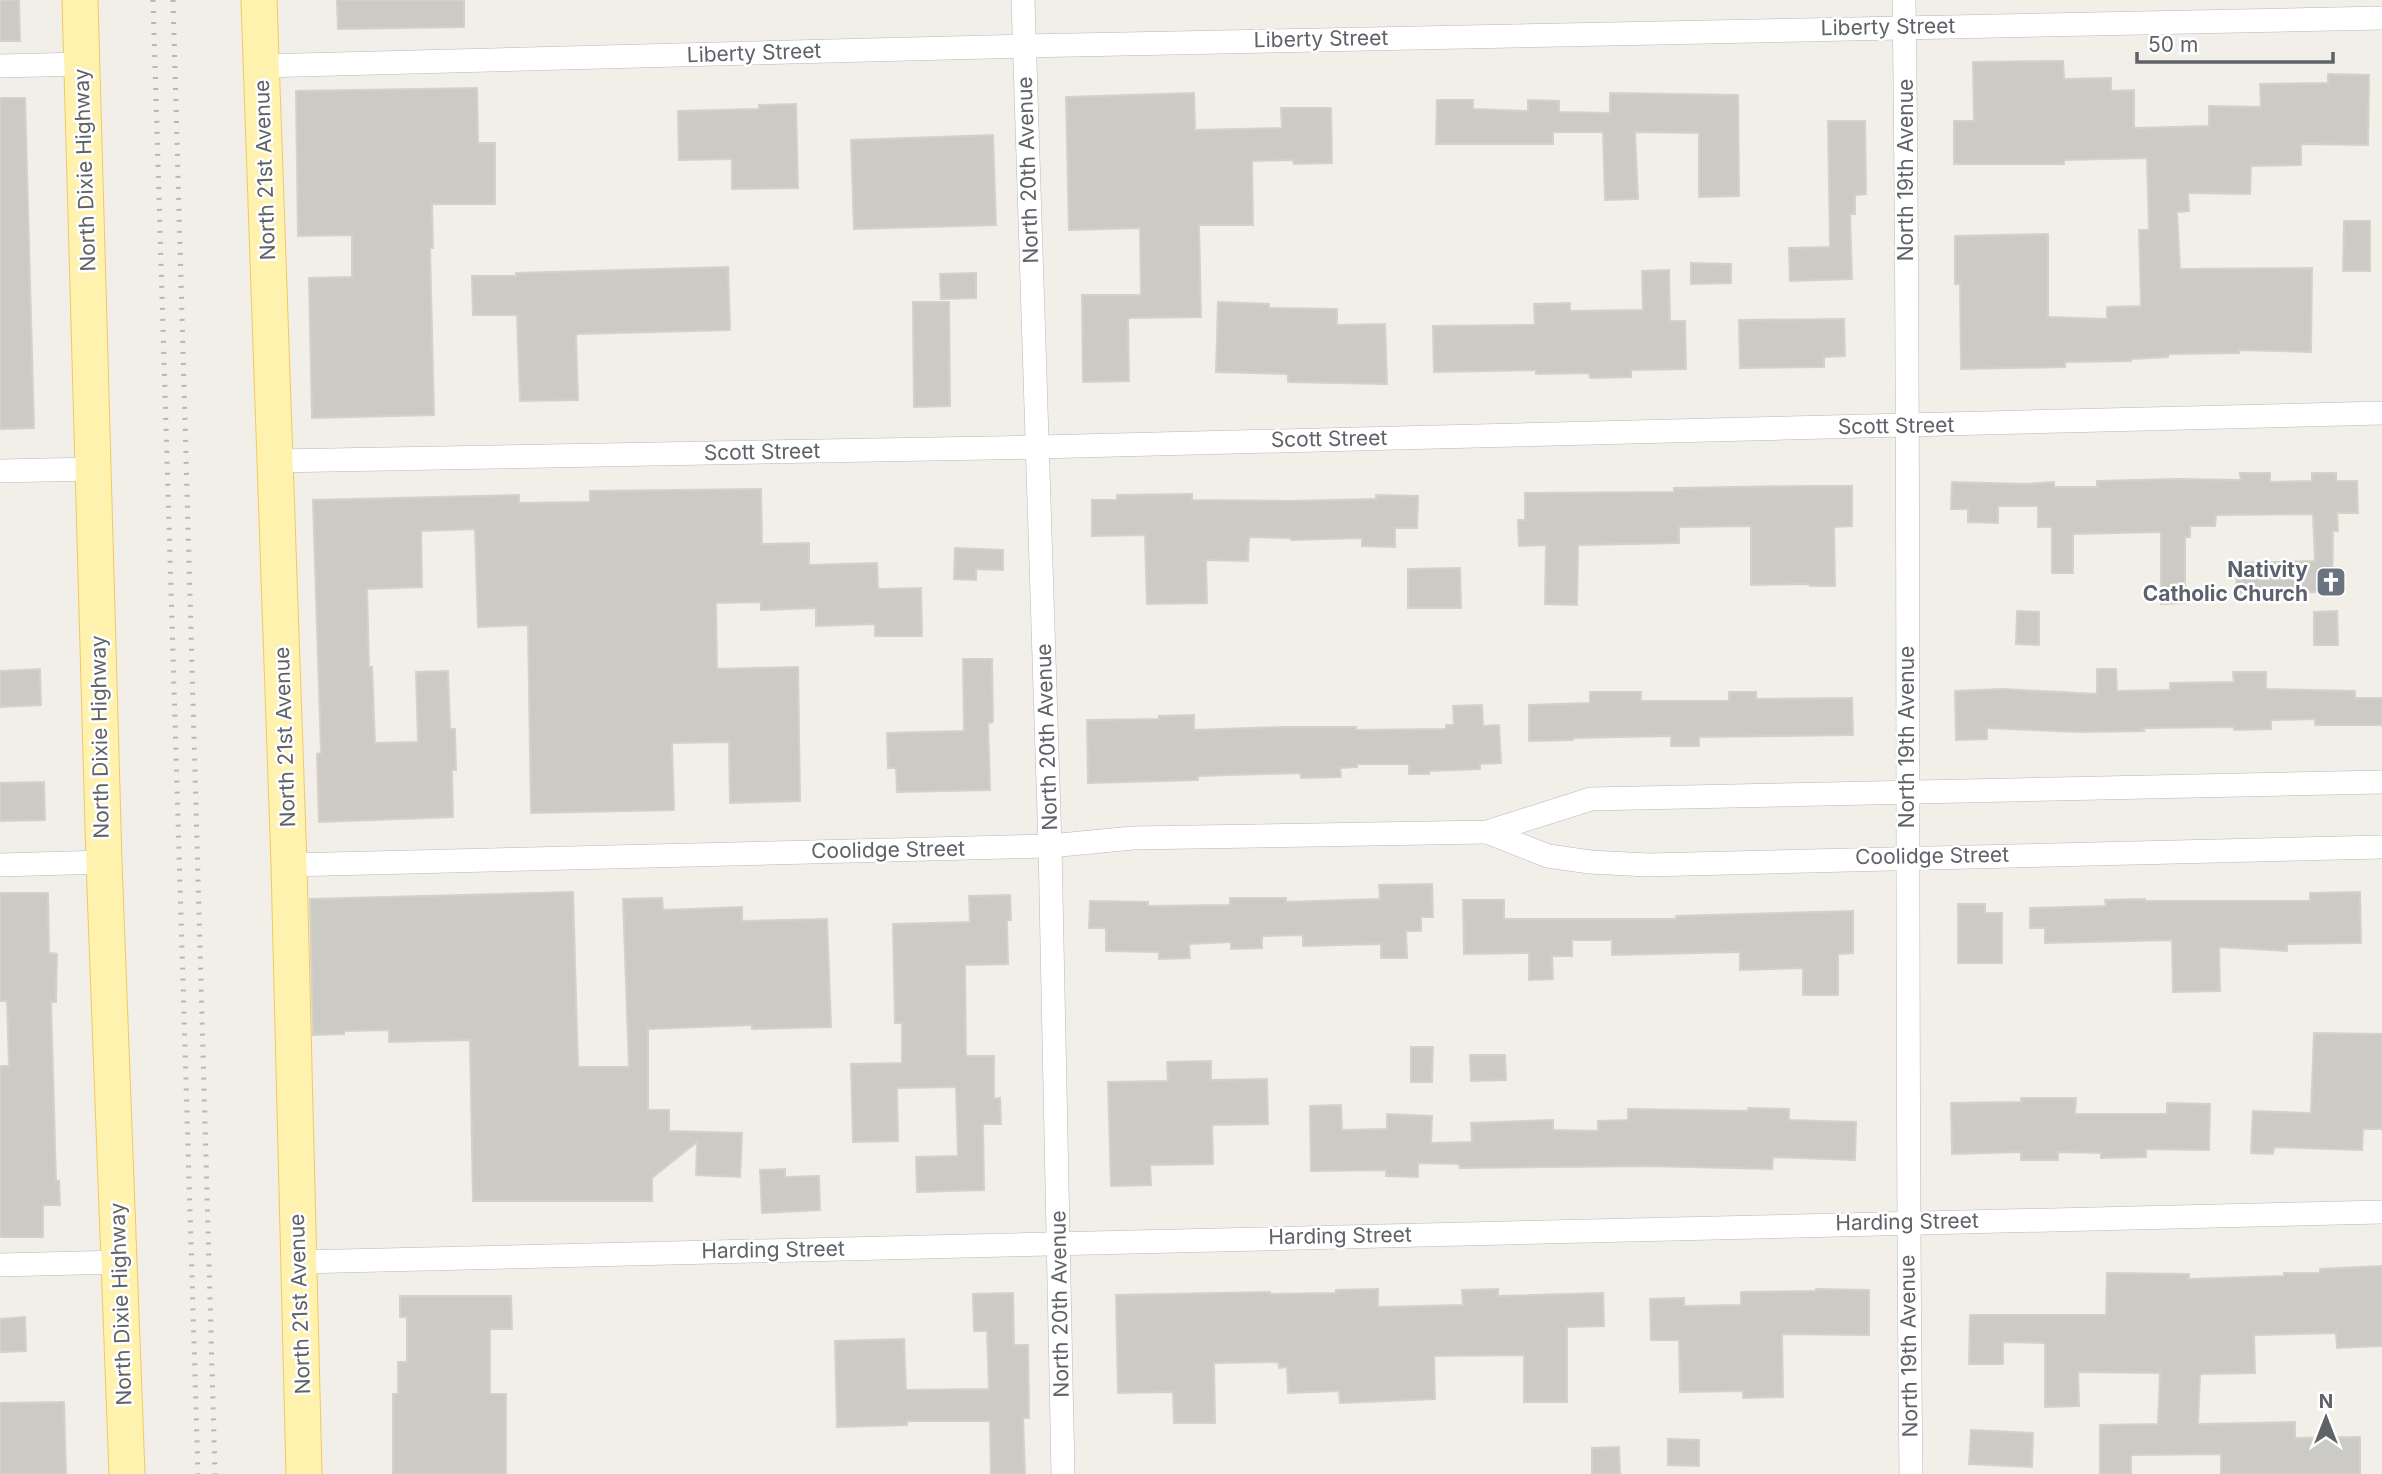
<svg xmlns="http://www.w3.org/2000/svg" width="2382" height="1474" font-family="Inter,sans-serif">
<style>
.building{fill:#cccac5;stroke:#d6d1c6;stroke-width:2}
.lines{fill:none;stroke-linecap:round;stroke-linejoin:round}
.minor-casing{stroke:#b5b8bc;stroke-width:24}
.primary-casing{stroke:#f2c960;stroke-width:37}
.minor{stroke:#fff;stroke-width:23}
.primary{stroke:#fff2af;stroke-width:35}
.rail{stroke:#b6b7b8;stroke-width:5;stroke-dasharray:2 9;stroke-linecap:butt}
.labels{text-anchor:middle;stroke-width:5;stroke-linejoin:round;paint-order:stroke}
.street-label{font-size:21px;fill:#5f6368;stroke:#fff}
.worship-label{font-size:21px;font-weight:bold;fill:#5b616d;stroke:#fff;text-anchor:end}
</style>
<rect width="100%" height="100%" fill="#f1efe8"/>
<!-- building -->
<g class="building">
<polygon points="0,0 19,0 20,41 0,41"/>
<polygon points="337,0 464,0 464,27 338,29"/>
<polygon points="2063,61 2064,79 2111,78 2111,91 2134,90 2134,128 2209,126 2209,106 2261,107 2260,84 2328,83 2328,74 2369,75 2368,145 2301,144 2301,165 2251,166 2250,194 2188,193 2189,211 2177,212 2180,269 2312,268 2311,352 2239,350 2239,353 2168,354 2168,357 2131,359 2131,361 2065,362 2065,367 1961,369 1960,284 1955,284 1955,236 2048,234 2048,317 2107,319 2107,307 2141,306 2139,230 2149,230 2147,158 2064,160 2064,164 1954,164 1954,121 1974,121 1973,62"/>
<polygon points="477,88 478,143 495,143 495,204 432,204 433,248 430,248 434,415 312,418 309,278 352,277 352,235 298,236 296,91"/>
<polygon points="1194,93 1195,130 1282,128 1281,108 1331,108 1332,163 1294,164 1293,160 1252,161 1253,225 1199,225 1201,317 1128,318 1129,381 1083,382 1082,295 1141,295 1140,228 1069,230 1066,97"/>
<polygon points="1610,93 1738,95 1739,196 1699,197 1699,133 1635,132 1638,199 1605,200 1603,132 1553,132 1553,144 1436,144 1437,100 1473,100 1473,109 1528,111 1528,100 1559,101 1559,112 1610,113"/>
<polygon points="0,98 25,98 34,428 0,429"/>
<polygon points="796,104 798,188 732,189 732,159 679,160 678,111 759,109 759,105"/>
<polygon points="1828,121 1865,121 1866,194 1855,195 1855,214 1850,214 1852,279 1790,281 1789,248 1830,247"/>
<polygon points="993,135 996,225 854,229 851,140"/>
<polygon points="2344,221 2370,221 2370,271 2343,271"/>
<polygon points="1691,263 1731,264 1731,283 1691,284"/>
<polygon points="728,267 730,330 576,334 578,400 520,401 517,315 473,315 472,276 516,276 516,273"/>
<polygon points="1669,270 1670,321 1685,321 1686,369 1631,370 1631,377 1590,378 1589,373 1536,374 1536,370 1434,372 1433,326 1535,325 1534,304 1570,303 1570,311 1643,310 1642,271"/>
<polygon points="976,273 976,298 941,299 940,274"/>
<polygon points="913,302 949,302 950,406 914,407"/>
<polygon points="1218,302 1269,304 1269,308 1337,309 1337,325 1385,324 1387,384 1288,382 1288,374 1216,372"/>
<polygon points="1844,319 1845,356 1824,357 1824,367 1740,368 1739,320"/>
<polygon points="2240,473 2270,473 2270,482 2312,481 2312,473 2336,473 2336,481 2357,481 2358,513 2337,513 2338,531 2333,531 2332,592 2237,593 2236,563 2315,561 2313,514 2216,515 2215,526 2190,526 2190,537 2185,537 2185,603 2161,604 2161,532 2073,534 2073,573 2052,573 2052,527 2038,527 2038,506 1998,506 1998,523 1968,522 1968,509 1951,509 1952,482 2026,484 2054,482 2054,487 2097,487 2097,481 2177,479 2241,480"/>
<polygon points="1804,486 1852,486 1852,526 1834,527 1835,586 1810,586 1810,584 1751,585 1751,526 1679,527 1679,543 1578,545 1577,605 1545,604 1546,545 1519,546 1518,520 1525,520 1525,493 1674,492 1674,488"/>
<polygon points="761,489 762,544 809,543 809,565 877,563 878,589 921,588 922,636 875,636 875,624 816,626 816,608 761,610 761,602 716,603 717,669 798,667 800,801 730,803 729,742 672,743 674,810 531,813 528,625 478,627 475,529 421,531 422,587 367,589 369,667 372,667 375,743 418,742 416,672 448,671 450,729 455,729 456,770 452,770 453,817 319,822 317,754 321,753 313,500 519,495 519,503 590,502 590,491"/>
<polygon points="1192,494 1192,500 1290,501 1376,499 1376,495 1418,496 1417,528 1395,528 1395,547 1362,546 1362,538 1291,540 1291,538 1249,537 1248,561 1206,560 1207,603 1147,604 1145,535 1092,536 1092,500 1117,500 1117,495"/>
<polygon points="955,548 1003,550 1003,570 976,569 976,580 954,579"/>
<polygon points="1460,568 1461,608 1408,608 1408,569"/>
<polygon points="2017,611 2039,612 2039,645 2016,644"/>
<polygon points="2337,611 2338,645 2314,645 2314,612"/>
<polygon points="963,659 992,659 993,722 988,723 990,790 897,792 896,768 888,768 887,733 964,731"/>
<polygon points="40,669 41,705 0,707 0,671"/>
<polygon points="2097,669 2116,669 2117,691 2170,690 2170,683 2234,682 2233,672 2266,672 2266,689 2355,691 2355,698 2382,698 2382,725 2315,725 2315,719 2271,720 2271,729 2234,730 2234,727 2143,728 2144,731 2080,732 1987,728 1987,739 1956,740 1955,691 2002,689 2097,694"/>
<polygon points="1590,692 1641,692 1641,701 1729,701 1729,692 1756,692 1756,699 1852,698 1853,735 1699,737 1699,746 1671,746 1671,736 1573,738 1573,740 1529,741 1529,705 1590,703"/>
<polygon points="1482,705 1483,726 1499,725 1501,763 1480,764 1480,769 1429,771 1429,774 1409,774 1409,764 1357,764 1357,767 1340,768 1341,777 1301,778 1300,773 1198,776 1198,780 1088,783 1087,720 1159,719 1159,716 1194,715 1194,730 1283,727 1356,727 1356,730 1446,729 1446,725 1454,725 1453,706"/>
<polygon points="44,782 45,820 0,821 0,783"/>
<polygon points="1432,884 1433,917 1421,917 1421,931 1406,931 1407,958 1381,958 1381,944 1303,946 1303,935 1262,936 1262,948 1231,949 1231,942 1189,944 1190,958 1159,959 1159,952 1106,951 1106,928 1089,928 1090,901 1148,902 1148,906 1230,905 1230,898 1286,898 1286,902 1380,899 1379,885"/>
<polygon points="573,892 578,1067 629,1067 623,899 662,898 663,910 742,907 742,921 827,919 831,1027 752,1029 752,1025 648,1029 648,1110 669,1110 669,1131 742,1133 740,1177 696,1175 697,1142 652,1178 652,1201 473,1201 470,1040 389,1042 389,1030 344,1031 344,1034 313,1035 310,899"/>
<polygon points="2360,892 2361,943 2287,944 2287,951 2219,947 2220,991 2173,992 2172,940 2045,943 2045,928 2030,928 2030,908 2106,906 2105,900 2145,899 2145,901 2310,901 2310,893"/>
<polygon points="0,893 48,893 49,953 57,954 56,1002 51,1002 56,1181 59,1181 60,1205 43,1205 43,1237 0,1237 0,1066 9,1066 7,1001 0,1001"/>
<polygon points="1010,895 1011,920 1007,920 1008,964 965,965 966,1056 994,1056 994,1099 1000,1098 1001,1124 983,1124 984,1190 917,1192 916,1157 958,1156 956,1087 897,1088 898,1141 853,1142 851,1064 902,1063 902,1023 895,1023 893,924 970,922 969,896"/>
<polygon points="1463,900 1504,900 1504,919 1676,919 1676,916 1853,911 1853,953 1838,954 1838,995 1803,995 1803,968 1740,970 1740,952 1612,955 1612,940 1572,940 1572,956 1552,956 1553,979 1529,980 1529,953 1464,954"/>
<polygon points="1958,904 1985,904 1985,913 2002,913 2002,963 1958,963"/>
<polygon points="2314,1033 2382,1034 2382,1129 2363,1129 2362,1150 2274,1147 2273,1154 2251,1153 2253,1111 2311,1113"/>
<polygon points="1411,1047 1433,1047 1432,1082 1411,1082"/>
<polygon points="1470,1055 1505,1055 1506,1080 1471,1081"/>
<polygon points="1211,1061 1211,1080 1267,1079 1268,1124 1212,1125 1213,1164 1150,1165 1151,1185 1111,1186 1108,1082 1168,1081 1167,1062"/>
<polygon points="2021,1098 2076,1098 2075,1114 2167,1114 2167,1103 2210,1104 2209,1150 2146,1149 2146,1157 2101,1158 2101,1153 2058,1152 2058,1160 2021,1160 2021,1152 1952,1154 1951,1103 2021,1102"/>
<polygon points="1341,1105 1342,1130 1387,1129 1387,1114 1432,1116 1431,1143 1472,1142 1471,1123 1553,1120 1553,1130 1598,1131 1598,1121 1628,1120 1628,1109 1748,1111 1748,1108 1789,1109 1789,1120 1856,1122 1855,1160 1773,1157 1772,1169 1648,1166 1460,1168 1459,1164 1418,1163 1418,1177 1386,1176 1386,1170 1311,1171 1310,1106"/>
<polygon points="785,1169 785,1177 819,1176 820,1210 762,1213 760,1170"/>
<polygon points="2382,1266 2382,1346 2337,1348 2336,1333 2254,1335 2255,1373 2200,1374 2198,1424 2295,1422 2295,1438 2360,1437 2360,1474 2221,1474 2221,1454 2131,1455 2131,1474 2100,1474 2100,1425 2158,1424 2160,1373 2078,1372 2079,1406 2045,1407 2045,1343 2003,1342 2003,1364 1969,1364 1970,1315 2106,1315 2107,1273 2189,1274 2189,1279 2284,1276 2284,1273 2320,1273 2320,1269"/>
<polygon points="1378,1289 1378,1307 1463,1305 1462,1290 1498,1289 1498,1296 1603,1293 1604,1326 1567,1327 1567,1402 1524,1402 1524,1355 1434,1356 1435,1399 1340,1403 1339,1391 1288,1393 1287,1367 1279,1368 1278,1362 1214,1363 1215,1423 1174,1423 1173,1392 1118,1393 1116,1295 1270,1292 1270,1294 1336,1293 1336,1290"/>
<polygon points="1816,1289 1869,1290 1869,1335 1782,1334 1783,1397 1743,1398 1743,1391 1680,1392 1679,1340 1651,1340 1650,1299 1684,1298 1684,1306 1741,1305 1741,1292 1816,1291"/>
<polygon points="1013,1293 1014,1345 1028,1345 1029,1418 1023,1418 1025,1474 991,1474 990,1421 907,1421 907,1425 837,1427 835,1341 904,1339 906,1390 989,1389 987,1331 974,1331 973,1294"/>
<polygon points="400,1296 511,1296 512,1329 490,1329 490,1394 506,1394 506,1474 393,1474 393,1394 398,1394 398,1362 407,1362 407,1317 400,1317"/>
<polygon points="25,1317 26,1351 0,1352 0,1319"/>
<polygon points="64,1402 66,1474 0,1474 0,1403"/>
<polygon points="1971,1430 2033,1433 2032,1467 1969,1464"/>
<polygon points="1668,1439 1699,1440 1699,1466 1668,1465"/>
<polygon points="1619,1447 1620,1474 1592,1474 1592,1448"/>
</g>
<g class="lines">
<!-- minor casing -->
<g class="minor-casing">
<g id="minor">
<polyline points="1023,0 1050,846 1063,1474"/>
<path d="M1904 0C1911 491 1905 983 1911 1474"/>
<polyline points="0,66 82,64"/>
<polyline points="261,66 1024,46 2382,18"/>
<polyline points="275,461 1039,447 2382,413"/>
<polyline points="0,471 93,469"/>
<polyline points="1487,832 1548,856 1590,862 1648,865 2382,847"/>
<polyline points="0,865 104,862"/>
<polyline points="289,865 1050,846 1133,838 1487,832 1591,799 2382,782"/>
<polyline points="299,1262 2382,1212"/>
<polyline points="0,1265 120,1262"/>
</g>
</g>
<!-- primary casing -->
<g class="primary-casing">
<g id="primary">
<polyline points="80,0 104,862 127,1474"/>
<polyline points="259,0 289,865 304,1474"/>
</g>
</g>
<!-- minor -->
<use href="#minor" class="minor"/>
<!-- primary -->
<use href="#primary" class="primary"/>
<!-- rail -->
<g class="rail">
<polyline points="153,0 198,1474"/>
<polyline points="173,0 215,1474"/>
</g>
</g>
<!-- icons -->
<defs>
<g id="church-square" transform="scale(1.575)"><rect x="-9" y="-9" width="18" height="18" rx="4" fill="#6b7280" stroke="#fff"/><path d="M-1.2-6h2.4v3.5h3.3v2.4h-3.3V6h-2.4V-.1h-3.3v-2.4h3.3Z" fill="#fff"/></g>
</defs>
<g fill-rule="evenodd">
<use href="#church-square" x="2331" y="582"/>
</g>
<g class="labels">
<!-- street labels -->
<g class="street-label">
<text transform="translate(1888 27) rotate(-1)" y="7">Liberty Street</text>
<text transform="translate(1321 39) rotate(-1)" y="7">Liberty Street</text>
<text transform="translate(754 53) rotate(-2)" y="7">Liberty Street</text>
<text transform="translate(85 170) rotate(-92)" y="7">North Dixie Highway</text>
<text transform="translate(265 170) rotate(-92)" y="7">North 21st Avenue</text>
<text transform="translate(1028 170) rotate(-92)" y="7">North 20th Avenue</text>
<text transform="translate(1906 170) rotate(-90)" y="7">North 19th Avenue</text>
<text transform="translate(1896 426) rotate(-1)" y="7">Scott Street</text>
<text transform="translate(1329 439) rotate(-1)" y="7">Scott Street</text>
<text transform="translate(762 452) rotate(-1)" y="7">Scott Street</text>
<text transform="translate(100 737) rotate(-91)" y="7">North Dixie Highway</text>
<text transform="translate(285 737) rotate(-92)" y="7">North 21st Avenue</text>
<text transform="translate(1047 737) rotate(-92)" y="7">North 20th Avenue</text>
<text transform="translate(1907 737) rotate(-90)" y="7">North 19th Avenue</text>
<text transform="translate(888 850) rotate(-1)" y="7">Coolidge Street</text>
<text transform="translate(1932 856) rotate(-1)" y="7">Coolidge Street</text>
<text transform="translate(1907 1222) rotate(-1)" y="7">Harding Street</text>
<text transform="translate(1340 1236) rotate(-1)" y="7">Harding Street</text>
<text transform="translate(773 1250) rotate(-1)" y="7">Harding Street</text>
<text transform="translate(121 1304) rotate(-92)" y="7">North Dixie Highway</text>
<text transform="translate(300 1304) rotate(-92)" y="7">North 21st Avenue</text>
<text transform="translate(1060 1304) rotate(-91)" y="7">North 20th Avenue</text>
<text transform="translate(1909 1346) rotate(-91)" y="7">North 19th Avenue</text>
</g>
<!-- worship labels -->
<g class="worship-label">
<text x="2308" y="577">Nativity<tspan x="2308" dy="24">Catholic Church</tspan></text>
</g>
</g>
<!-- north arrow -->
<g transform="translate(2326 1418)" stroke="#ffffff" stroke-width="5" paint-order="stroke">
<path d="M0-5L12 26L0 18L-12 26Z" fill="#5f6368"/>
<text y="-10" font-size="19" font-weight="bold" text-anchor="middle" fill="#5f6368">N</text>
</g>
<!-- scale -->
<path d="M2137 52v10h196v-10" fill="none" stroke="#5f6368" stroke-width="3.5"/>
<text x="2148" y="52" font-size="21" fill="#5f6368" stroke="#ffffff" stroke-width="5" paint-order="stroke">50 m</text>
</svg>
